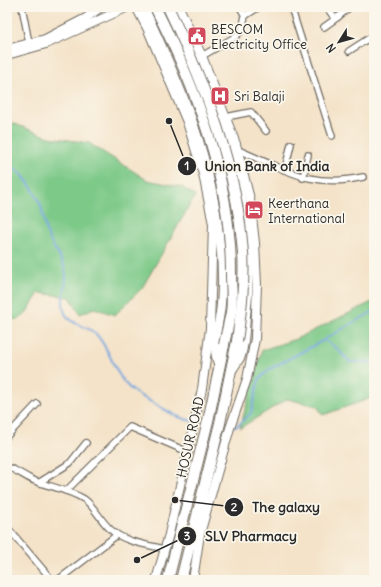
<svg xmlns="http://www.w3.org/2000/svg" width="381" height="587" font-family="Delius,sans-serif">
<style>
.green{fill:#7dc988;stroke:#547a5a}
.lines{fill:none;stroke-linecap:round;stroke-linejoin:round}
.stream{stroke:#72a5de;stroke-width:2}
.street-casing{stroke:#716b62;stroke-width:8}
.secondary-casing{stroke:#716b62;stroke-width:10}
.highway-casing{stroke:#716b62;stroke-width:12}
.street{stroke:#fff;stroke-width:5.5}
.secondary{stroke:#fff;stroke-width:8}
.highway{stroke:#fff;stroke-width:10}
.highway-bridge-casing{stroke:#716b62;stroke-width:12;stroke-linecap:butt}
.highway-bridge{stroke:#fff;stroke-width:10}
.labels{text-anchor:middle;stroke-width:3.5;stroke-linejoin:round;paint-order:stroke}
.poi-label{font-size:13px;fill:#2b2b2b;stroke:#fbf7ec;text-anchor:start}
.street-label{font-size:13px;fill:#2b2b2b;stroke:#fbf7ec}
.leader{fill:none;stroke:#2b2b2b;stroke-width:1.5}
.callout-dot{fill:#2b2b2b;stroke:#fbf7ec;stroke-width:1.5}
.mark-label{font-size:12px;text-anchor:middle;font-weight:bold;fill:#fff}
.callout-label{font-size:14px;text-anchor:middle;font-weight:bold;fill:#2b2b2b;stroke:#fbf7ec;stroke-width:3.5;stroke-linejoin:round;paint-order:stroke}
</style>
<rect width="100%" height="100%" fill="#fbf7ec"/>
<filter id="ink" filterUnits="userSpaceOnUse"><feTurbulence type="fractalNoise" baseFrequency=".025" numOctaves="2"/><feDisplacementMap in="SourceGraphic" scale="8" xChannelSelector="R" yChannelSelector="G"/><feConvolveMatrix kernelMatrix="1 2 1 2 8 2 1 2 1" color-interpolation-filters="sRGB"/></filter>
<filter id="wash" filterUnits="userSpaceOnUse"><feTurbulence type="fractalNoise" baseFrequency=".012" numOctaves="4" result="noise"/><feDisplacementMap in="SourceGraphic" scale="16" xChannelSelector="R" yChannelSelector="G"/><feGaussianBlur stdDeviation="0.9" result="paint"/><feColorMatrix in="noise" values="0 0 0 0 0 0 0 0 0 0 0 0 0 0 0 0 0 1.4 0 .05"/><feComposite in="paint" operator="in"/></filter>
<g filter="url(#wash)">
<rect width="100%" height="100%" fill="#f4e3c9"/>
<!-- green -->
<g class="green">
<polygon points="7,121 49,137 89,143 147,180 182,187 195,196 142,288 115,315 94,308 80,314 70,297 39,293 25,315 18,320 7,318"/>
<polygon points="374,301 374,397 323,415 317,406 287,399 240,428 262,350 296,339"/>
</g>
<g class="lines">
<!-- stream -->
<g class="stream">
<path d="M7 165C23 170 35 192 41 206 44 216 44 227 48 236 53 249 66 262 66 277 66 289 59 303 66 315 72 325 88 326 96 334 108 347 111 362 120 376 129 392 143 397 157 405 169 412 179 419 193 421"/>
<polyline points="325,339 374,311"/>
<polyline points="233,426 237,426 251,413 259,379 270,369 324,340 335,347 350,362 374,362"/>
</g>
</g>
</g>
<g filter="url(#ink)">
<g class="lines">
<!-- street casing -->
<g class="street-casing">
<g id="street">
<polyline points="22,7 29,43"/>
<polyline points="240,7 245,16"/>
<polyline points="291,7 332,136"/>
<polyline points="326,7 334,17 338,17 350,7"/>
<polyline points="324,27 338,17"/>
<polyline points="349,51 374,35"/>
<polyline points="202,56 235,37 242,30 245,16 259,7"/>
<polyline points="226,117 251,112 266,131"/>
<path d="M238 150C284 169 311 189 363 177"/>
<polyline points="285,170 291,144"/>
<polyline points="303,178 308,155"/>
<polyline points="7,436 37,404"/>
<path d="M7 467C17 470 25 477 35 481 51 487 69 490 84 499 95 507 100 520 110 529 123 542 148 545 165 549"/>
<polyline points="40,482 70,463 86,443"/>
<polyline points="66,491 130,427 188,452"/>
<polyline points="7,527 52,580"/>
<polyline points="58,580 117,535"/>
</g>
</g>
<!-- secondary casing -->
<g class="secondary-casing">
<g id="secondary">
<polyline points="136,7 148,30 187,122 203,174 213,224 210,328 202,389 169,534 156,580"/>
<path d="M144 7C183 91 213 158 221 252 222 269 223 287 221 304 220 319 215 334 215 349 215 355 217 361 219 367"/>
<path d="M174 7C218 104 261 207 246 316 245 328 245 344 241 356 239 360 236 364 233 369"/>
<polyline points="179,7 202,56 236,144 250,199 255,243 257,285 255,339 247,379 230,428 200,534 193,580"/>
<polyline points="7,49 45,39 86,18 101,7"/>
<polyline points="7,55 46,44 128,7"/>
</g>
</g>
<!-- highway casing -->
<g class="highway-casing">
<g id="highway">
<polyline points="168,580 208,421 224,345"/>
<polyline points="181,580 220,423 237,341"/>
</g>
</g>
<!-- street -->
<use href="#street" class="street"/>
<!-- secondary -->
<use href="#secondary" class="secondary"/>
<!-- highway -->
<use href="#highway" class="highway"/>
<!-- highway-bridge casing -->
<g class="highway-bridge-casing">
<g id="highway-bridge">
<path d="M155 7C197 90 231 179 231 273 231 286 233 300 231 312 229 323 226 334 224 345"/>
<path d="M168 7C205 85 237 166 243 253 245 282 241 312 237 341"/>
</g>
</g>
<!-- highway-bridge -->
<use href="#highway-bridge" class="highway-bridge"/>
</g>
</g>
<!-- icons -->
<defs>
<g id="civic-square" transform="scale(1)"><rect x="-9" y="-9" width="18" height="18" rx="4" fill="#d1495b" stroke="#fbf7ec"/><path d="M-.6-6.5H3V-4.5H.6V-3L4-1V1h2V6H-6V1h2V-1L-.6-3ZM-1.2 2.5V6h2.4V2.5Z" fill="#fff"/></g>
<g id="hospital-square" transform="scale(1)"><rect x="-9" y="-9" width="18" height="18" rx="4" fill="#d1495b" stroke="#fbf7ec"/><path d="M-5-5h3v3.5h4V-5h3V5h-3V1.5h-4V5h-3Z" fill="#fff"/></g>
<g id="hotel-square" transform="scale(1)"><rect x="-9" y="-9" width="18" height="18" rx="4" fill="#d1495b" stroke="#fbf7ec"/><path d="M-6-4.5h1.5V1H6V5H4.5V3h-9V5H-6ZM-4 0a1.8 1.8 0 1 1 3.6 0ZM.5 0V-2.5h3Q6-2.5 6 0Z" fill="#fff"/></g>
</defs>
<g fill-rule="evenodd">
<use href="#civic-square" x="197" y="36"/>
<use href="#hospital-square" x="220" y="96"/>
<use href="#hotel-square" x="254" y="210"/>
</g>
<g class="labels">
<!-- poi labels -->
<g class="poi-label">
<text x="211" y="34">BESCOM<tspan x="211" dy="15">Electricity Office</tspan></text>
<text x="234" y="101">Sri Balaji</text>
<text x="268" y="208">Keerthana<tspan x="268" dy="15">International</tspan></text>
</g>
<!-- street labels -->
<g class="street-label">
<text transform="translate(190 437) rotate(-77)" y="5">HOSUR ROAD</text>
</g>
</g>
<!-- callouts -->
<path class="leader" d="M169 121L187 166M175 500L234 507M137 560L187 536"/>
<g class="callout-dot">
<circle cx="169" cy="121" r="4"/>
<circle cx="175" cy="500" r="4"/>
<circle cx="137" cy="560" r="4"/>
<circle cx="187" cy="166" r="10"/>
<circle cx="234" cy="507" r="10"/>
<circle cx="187" cy="536" r="10"/>
</g>
<g class="mark-label">
<text x="187" y="170">1</text>
<text x="234" y="511">2</text>
<text x="187" y="540">3</text>
</g>
<g class="callout-label">
<text x="267" y="171">Union Bank of India</text>
<text x="286" y="512">The galaxy</text>
<text x="251" y="541">SLV Pharmacy</text>
</g>
<!-- margin -->
<rect width="381" height="587" fill="none" stroke="#fbf7ec" stroke-width="24"/>
<!-- north arrow -->
<g transform="translate(339 42) rotate(233)" stroke="#fbf7ec" stroke-width="3" paint-order="stroke">
<path d="M0-3L7 15L0 10L-7 15Z" fill="#2b2b2b"/>
<text y="-6" font-size="11" font-weight="bold" text-anchor="middle" fill="#2b2b2b">N</text>
</g>
</svg>
